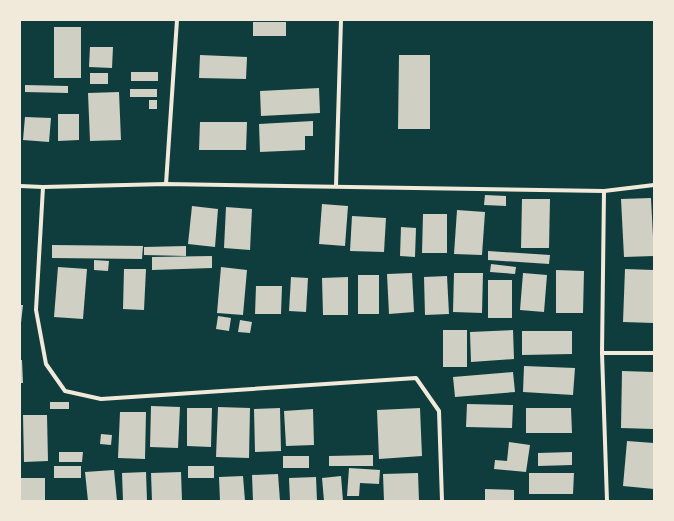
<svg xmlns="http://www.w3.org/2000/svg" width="674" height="521" font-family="'DM Sans',sans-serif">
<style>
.building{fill:#cfcfc3}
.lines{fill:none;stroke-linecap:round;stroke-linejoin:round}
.minor{stroke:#f1e9da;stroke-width:4}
</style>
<rect width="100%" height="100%" fill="#0f3d3e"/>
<!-- building -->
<g class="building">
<rect x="253" y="22" width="33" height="14"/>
<rect x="54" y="27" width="27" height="51"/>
<polygon points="90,47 113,47 112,68 89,67"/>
<polygon points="200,55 247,57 246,79 199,78"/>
<polygon points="399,55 430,55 430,129 398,129"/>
<rect x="131" y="72" width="27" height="9"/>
<rect x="90" y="73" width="18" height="11"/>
<polygon points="25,85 68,86 68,93 25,92"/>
<polygon points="319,88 320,113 261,116 260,91"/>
<rect x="130" y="89" width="27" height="8"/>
<polygon points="119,92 121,140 90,141 88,93"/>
<rect x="149" y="100" width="8" height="9"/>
<polygon points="58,114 79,114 79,140 58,141"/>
<polygon points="25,117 51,118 49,142 23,140"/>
<polygon points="313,121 313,136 305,136 305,150 260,152 259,124"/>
<polygon points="200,122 247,122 246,150 199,150"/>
<polygon points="485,195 506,196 506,206 484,205"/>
<polygon points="651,198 654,256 624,257 621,199"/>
<polygon points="522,199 550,199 549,248 521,248"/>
<polygon points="322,204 348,206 345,246 319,244"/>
<polygon points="192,206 218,209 215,247 188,244"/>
<polygon points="226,207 252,209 250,250 224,248"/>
<polygon points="457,210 485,212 482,255 454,254"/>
<polygon points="423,214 447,214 447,253 422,253"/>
<polygon points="352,216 386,218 384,252 350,251"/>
<polygon points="401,227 416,228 415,257 400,256"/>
<polygon points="52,245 143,246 142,259 52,258"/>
<polygon points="186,246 186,256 144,255 144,247"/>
<polygon points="488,251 550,255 549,264 488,260"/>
<polygon points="212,256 212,268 152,270 152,257"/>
<polygon points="94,260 109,261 108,271 94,270"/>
<polygon points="491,264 516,267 515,274 490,272"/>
<polygon points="58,267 87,269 83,319 54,317"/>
<polygon points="221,267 247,270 243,315 217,313"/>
<polygon points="124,269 146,269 144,310 123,309"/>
<polygon points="625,269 654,270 654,323 623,322"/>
<polygon points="556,270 584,271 583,313 556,313"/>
<polygon points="412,273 414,312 389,314 387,274"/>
<polygon points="454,273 483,273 482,313 453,312"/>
<polygon points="523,273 547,275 544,312 520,310"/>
<rect x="358" y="275" width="21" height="39"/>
<polygon points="447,276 449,314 425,315 424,277"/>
<polygon points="291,277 308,278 306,312 289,311"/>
<polygon points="348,277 348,315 323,315 322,278"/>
<rect x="488" y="280" width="24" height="38"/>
<polygon points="256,286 282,286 281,314 255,314"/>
<polygon points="20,305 23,305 21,323 20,323"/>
<polygon points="218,316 231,318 229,331 216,329"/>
<polygon points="240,320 252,322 250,333 238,332"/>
<rect x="443" y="330" width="24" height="37"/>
<polygon points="513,330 514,359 471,362 470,332"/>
<polygon points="522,331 572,331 572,354 522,355"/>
<polygon points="20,360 22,360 23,383 20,383"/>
<polygon points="524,366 575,368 573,395 523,392"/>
<polygon points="622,371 654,372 653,429 621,428"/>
<polygon points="513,372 515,392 455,397 453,377"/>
<rect x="50" y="402" width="19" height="7"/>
<polygon points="467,404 513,405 512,428 466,427"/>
<polygon points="151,406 180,407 178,448 150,447"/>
<polygon points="218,407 250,408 249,458 216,457"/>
<polygon points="187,408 212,408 211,447 187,446"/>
<polygon points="280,408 281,451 255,452 254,409"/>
<polygon points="420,408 422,456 379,459 377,410"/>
<polygon points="526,408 571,408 572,433 526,433"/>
<polygon points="313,409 314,445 286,446 284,411"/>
<polygon points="120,412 146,412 145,459 118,458"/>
<polygon points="23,415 47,415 48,461 24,462"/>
<polygon points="101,434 112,435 111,445 100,444"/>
<polygon points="627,441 654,443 654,489 623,486"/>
<polygon points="509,442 530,445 526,472 494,469 495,460 507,461"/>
<polygon points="59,452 83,452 82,462 59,462"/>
<polygon points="572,452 572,465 538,466 538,453"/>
<polygon points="373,455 373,466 329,466 329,456"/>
<rect x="283" y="456" width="26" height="12"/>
<rect x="54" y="466" width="27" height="12"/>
<rect x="188" y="466" width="26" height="12"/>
<polygon points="349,468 380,470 379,484 360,483 359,496 347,496"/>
<polygon points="114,470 117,501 88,501 85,472"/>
<polygon points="146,472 147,501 123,501 122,473"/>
<polygon points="181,472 182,501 152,501 151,473"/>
<polygon points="418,473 419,501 384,501 383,474"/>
<polygon points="529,473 574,473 573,494 529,494"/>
<polygon points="278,474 280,501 253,501 252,475"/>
<polygon points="243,476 245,501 220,501 219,477"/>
<polygon points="341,476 343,501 324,501 322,478"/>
<polygon points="316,477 317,501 290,501 289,478"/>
<rect x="20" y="478" width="25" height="23"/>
<polygon points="485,489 514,490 514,501 485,501"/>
</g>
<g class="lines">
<!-- minor -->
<g class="minor">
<polyline points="166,184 177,20"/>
<polyline points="20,186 43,187 166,184 604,191 654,185"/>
<polyline points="336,186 341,20"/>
<polyline points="43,187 36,310 46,364 65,391 101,399 416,378 439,411 442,501"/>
<polyline points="604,191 602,353 607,501"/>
<polyline points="602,353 654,353"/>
</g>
</g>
<!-- border -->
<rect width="674" height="521" fill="none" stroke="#f1e9da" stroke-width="42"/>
</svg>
